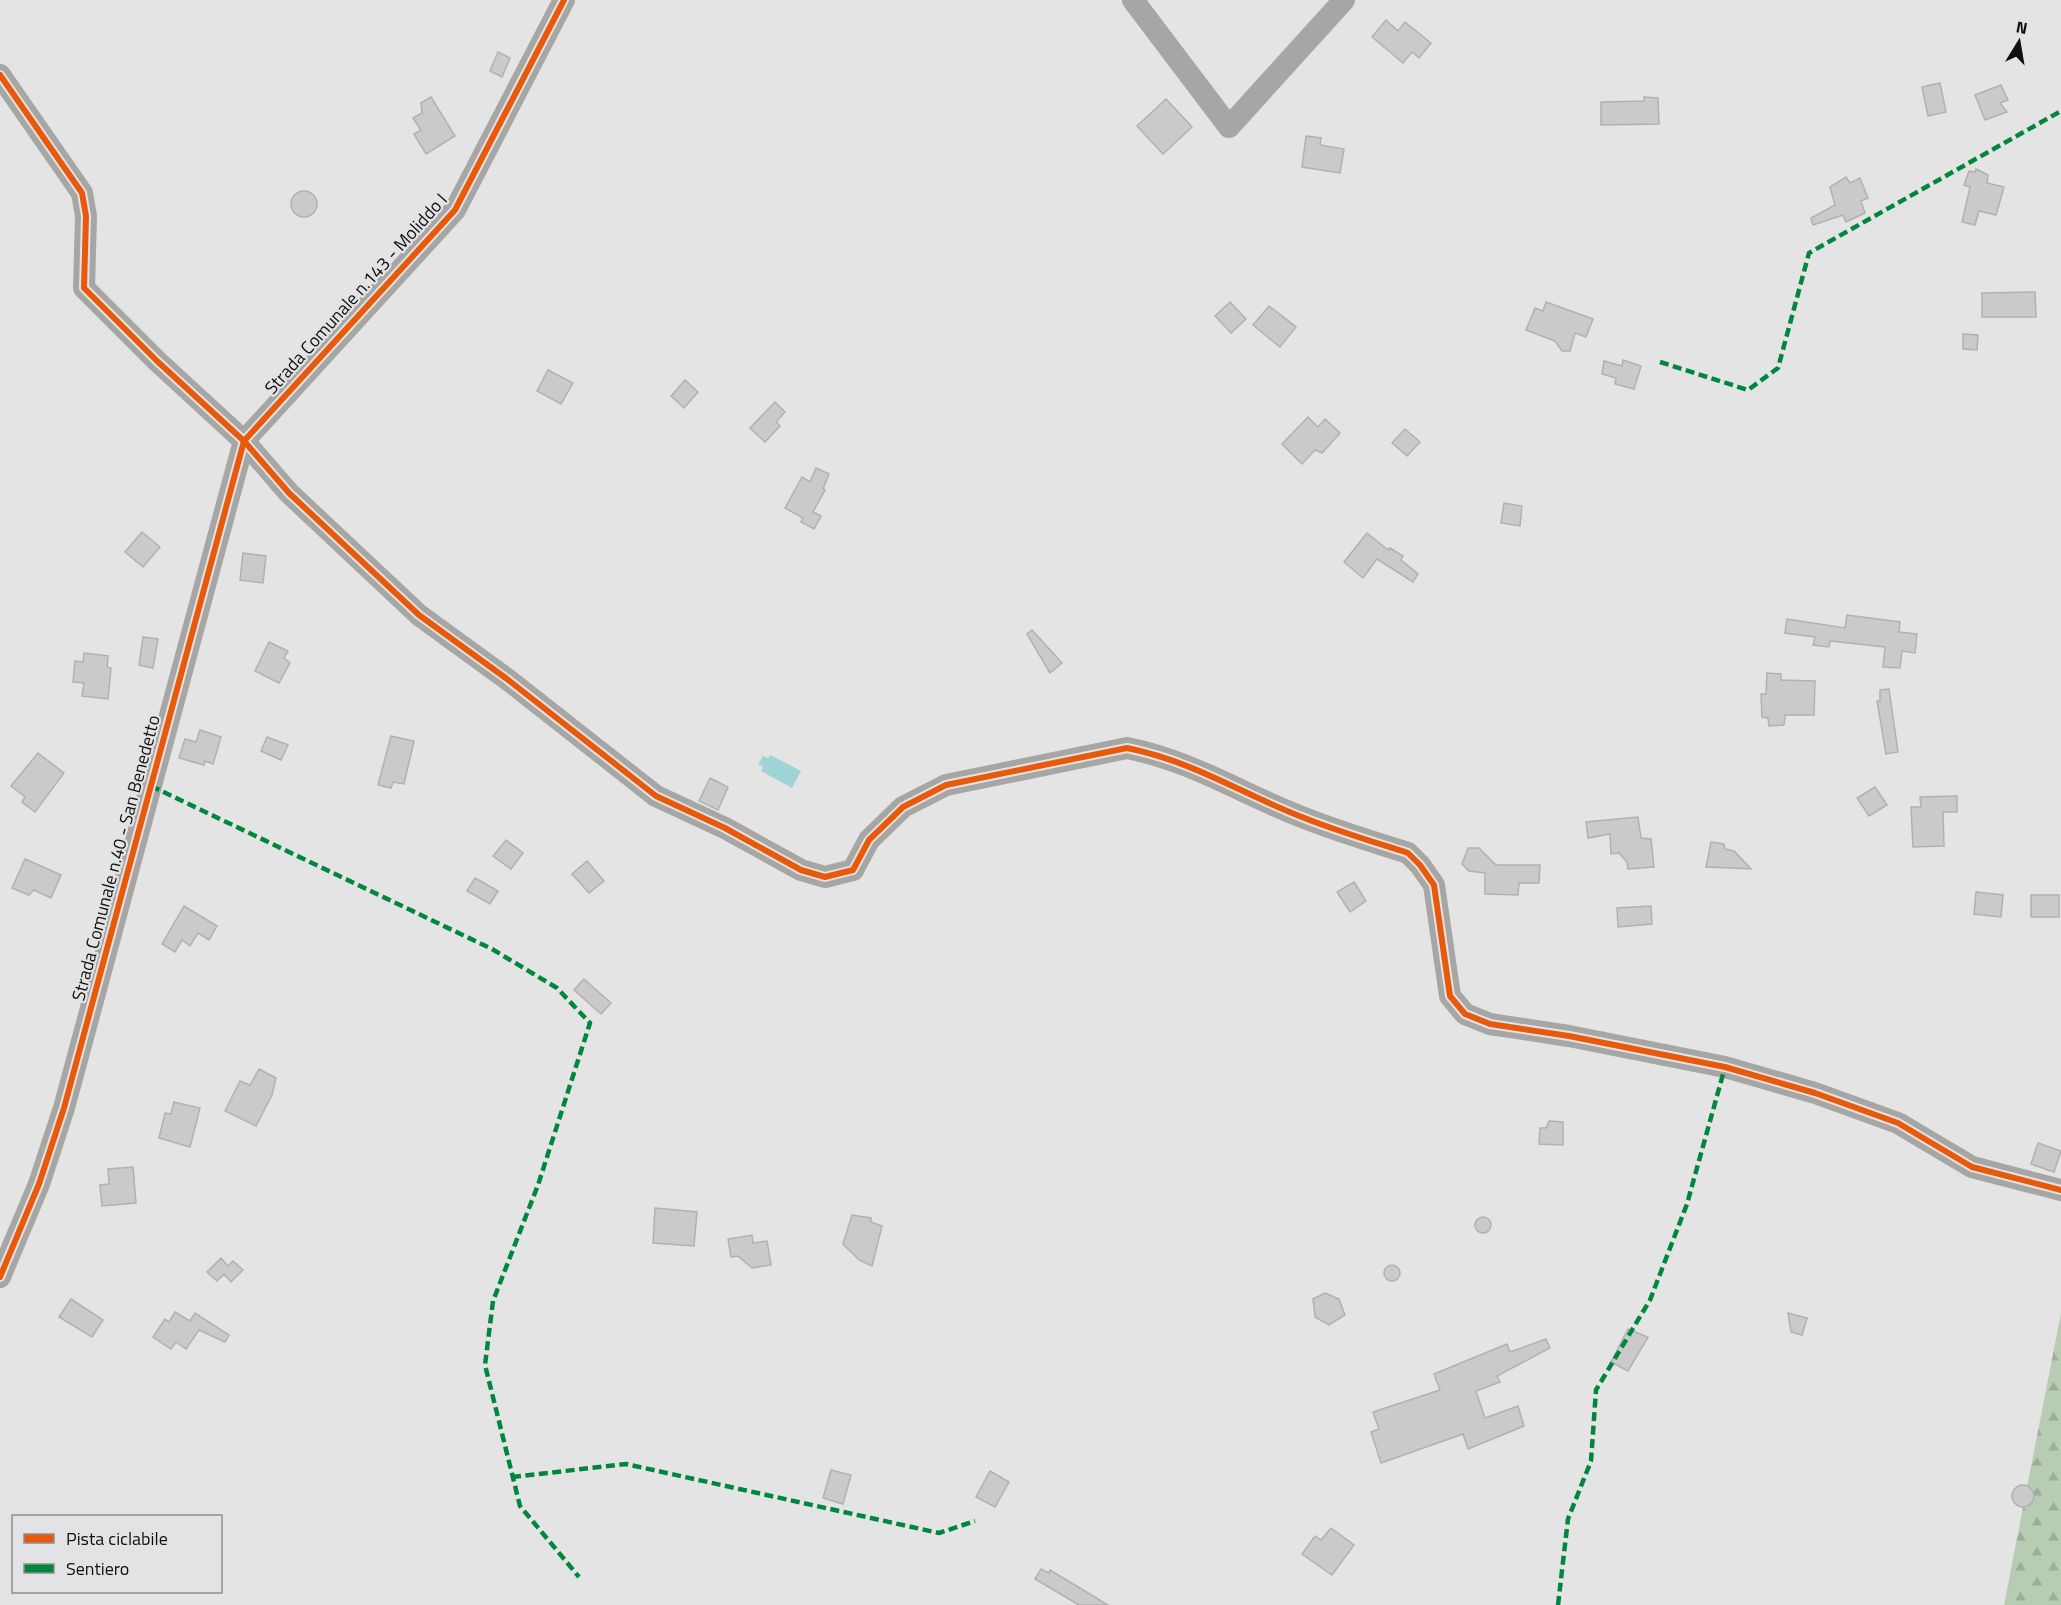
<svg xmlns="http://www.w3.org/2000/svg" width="2061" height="1605" font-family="'Titillium Web',sans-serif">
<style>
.forest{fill:url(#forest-firs)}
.water{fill:#9fd4d6}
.building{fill:#cacaca;stroke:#b1b1b1;stroke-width:1.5}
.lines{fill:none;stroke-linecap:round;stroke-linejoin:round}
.minor{stroke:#a6a6a5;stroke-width:22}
.quiet{stroke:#00873e;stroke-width:4.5;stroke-dasharray:9 4.5;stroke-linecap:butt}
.cycleway-casing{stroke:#e3e3e5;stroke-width:10}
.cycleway{stroke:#e8590c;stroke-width:6}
.labels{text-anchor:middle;stroke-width:4.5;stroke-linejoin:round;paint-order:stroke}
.street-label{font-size:18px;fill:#0f1010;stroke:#e3e3e5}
</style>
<defs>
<pattern id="forest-firs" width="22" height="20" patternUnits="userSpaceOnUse" patternTransform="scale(1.5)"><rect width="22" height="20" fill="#b7ccb3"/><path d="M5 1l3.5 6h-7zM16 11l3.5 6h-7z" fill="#9cae99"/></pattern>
</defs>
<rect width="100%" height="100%" fill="#e4e4e4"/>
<!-- forest -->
<polygon class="forest" points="2061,1313 2061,1605 2004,1605"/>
<!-- water -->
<polygon class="water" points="770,755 801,771 792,788 761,771 763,767 758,764 763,756 768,758"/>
<!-- building -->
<g class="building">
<polygon points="1386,20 1398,31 1405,22 1431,43 1419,58 1412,52 1403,63 1372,37"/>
<polygon points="498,52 510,58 502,77 490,71"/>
<polygon points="1940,83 1946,112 1928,116 1922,87"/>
<polygon points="2001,85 2008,100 2000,103 2007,112 1985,120 1975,95"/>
<polygon points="431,97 455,136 426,154 414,134 421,130 413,118 422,113 421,103"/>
<polygon points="1644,97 1658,98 1659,124 1601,125 1601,102 1644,101"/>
<polygon points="1166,99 1192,127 1163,154 1137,126"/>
<polygon points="1306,136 1321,138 1320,145 1344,149 1340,173 1302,167"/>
<polygon points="1976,169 1988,175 1987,183 2004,187 1996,215 1979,211 1975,225 1962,222 1970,187 1964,185 1969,171 1975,172"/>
<polygon points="1846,177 1850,183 1860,178 1868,198 1861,201 1865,213 1846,222 1843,215 1813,225 1811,218 1835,205 1830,187"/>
<circle cx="304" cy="204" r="13"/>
<polygon points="2035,292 2036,317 1982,317 1982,293"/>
<polygon points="1230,302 1246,319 1231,333 1215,316"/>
<polygon points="1546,302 1593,319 1586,337 1575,333 1570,351 1562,351 1555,341 1526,330 1535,308 1543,311"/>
<polygon points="1269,306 1296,327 1280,347 1253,325"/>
<polygon points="1963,334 1978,335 1977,350 1963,349"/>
<polygon points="1623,360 1641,366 1634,389 1615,384 1616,378 1602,374 1604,361 1622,366"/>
<polygon points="548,370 573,383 561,404 537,391"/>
<polygon points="685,380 698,392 684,408 671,396"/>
<polygon points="775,402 785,412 776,422 780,426 765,442 750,428"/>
<polygon points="1308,417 1318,427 1325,419 1340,433 1322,453 1315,450 1302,464 1282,444"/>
<polygon points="1405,429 1420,442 1407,456 1392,443"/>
<polygon points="816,468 829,474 823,489 825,490 813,512 821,516 814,529 801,522 803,518 785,508 802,477 810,482"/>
<polygon points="1504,503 1522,506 1520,526 1501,523"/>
<polygon points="142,532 160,547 143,567 125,552"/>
<polygon points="1367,533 1388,550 1390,548 1403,556 1401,560 1418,574 1413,582 1377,559 1363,578 1344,562"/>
<polygon points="243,553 266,556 263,583 240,580"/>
<polygon points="1847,615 1900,622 1899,632 1917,634 1915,653 1902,651 1900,668 1883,667 1885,647 1830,641 1829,647 1813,645 1815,637 1785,633 1787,619 1845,628"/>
<polygon points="1032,630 1062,663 1050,673 1027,634"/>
<polygon points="143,637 158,639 153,668 139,665"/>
<polygon points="269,642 288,651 284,658 290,663 279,683 255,671"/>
<polygon points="84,653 108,656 107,667 111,668 108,699 82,696 84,683 73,682 75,661 83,662"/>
<polygon points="1767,673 1781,674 1781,680 1815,681 1814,715 1785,715 1784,725 1769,726 1768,718 1762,717 1761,694 1766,694"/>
<polygon points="1889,689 1898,752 1886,754 1877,701 1880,701 1880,690"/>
<polygon points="200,730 221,737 213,764 205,761 204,765 179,758 185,739 196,742"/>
<polygon points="391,736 414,741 404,784 393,782 391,788 378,785"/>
<polygon points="267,737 288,745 281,760 261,751"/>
<polygon points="38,753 64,773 35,812 22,802 25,797 11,786"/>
<polygon points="710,778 728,787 718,810 699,801"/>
<polygon points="1875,787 1887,805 1869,816 1857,798"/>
<polygon points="1957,796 1957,812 1943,812 1944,846 1913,847 1911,807 1921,807 1920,797"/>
<polygon points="1638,817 1641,838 1651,839 1654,867 1628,869 1627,862 1619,853 1611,854 1610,834 1588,838 1586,822"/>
<polygon points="506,840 523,853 511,869 493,856"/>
<polygon points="1711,842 1724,844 1725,849 1734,851 1751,869 1706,867"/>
<polygon points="1468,848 1479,848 1496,865 1540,865 1539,883 1519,883 1518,895 1485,894 1485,873 1469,871 1462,864"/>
<polygon points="25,859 61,875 51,898 34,890 29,895 12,888"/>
<polygon points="587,861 604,881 589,893 572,874"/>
<polygon points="475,878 498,891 490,904 467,891"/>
<polygon points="1354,882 1366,901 1350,912 1337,892"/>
<polygon points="1976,892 2003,895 2001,917 1974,914"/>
<rect x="2031" y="895" width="28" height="22"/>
<polygon points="184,906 217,926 209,940 198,933 190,946 182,940 175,952 162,944"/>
<polygon points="1651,906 1652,924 1618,927 1617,908"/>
<polygon points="584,979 611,1003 601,1014 574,990"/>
<polygon points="259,1069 276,1078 272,1095 256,1126 225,1111 240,1081 250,1085"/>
<polygon points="174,1102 200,1108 190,1147 159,1138 165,1113 171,1114"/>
<polygon points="1549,1121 1563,1122 1563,1145 1539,1144 1540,1128 1546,1128"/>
<polygon points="2038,1143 2061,1151 2054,1172 2031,1164"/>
<polygon points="133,1167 136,1203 102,1206 100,1185 109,1184 108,1169"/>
<polygon points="655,1208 697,1212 694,1246 653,1243"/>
<polygon points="852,1215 871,1218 871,1222 882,1226 872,1266 859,1260 843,1244"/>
<circle cx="1483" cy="1225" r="8"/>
<polygon points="752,1235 753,1243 767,1241 771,1265 752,1268 738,1256 731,1257 728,1239"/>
<polygon points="221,1258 228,1266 233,1261 243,1270 231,1282 224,1274 217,1281 207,1272"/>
<circle cx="1392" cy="1273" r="8"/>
<polygon points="1325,1293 1339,1299 1345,1315 1329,1325 1315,1317 1313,1299"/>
<polygon points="71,1299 103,1320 92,1337 59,1317"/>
<polygon points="175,1312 190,1321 195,1313 229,1335 225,1342 199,1330 186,1349 176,1342 171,1349 153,1337 165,1319 169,1322"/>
<polygon points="1788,1313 1807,1318 1802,1335 1791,1332"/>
<polygon points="1628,1329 1648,1337 1628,1371 1611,1362"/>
<polygon points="1546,1339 1550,1348 1497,1376 1500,1382 1476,1391 1485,1418 1518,1406 1524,1426 1468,1449 1463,1434 1381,1463 1371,1432 1379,1429 1373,1412 1440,1390 1434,1374 1507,1344 1510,1352"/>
<polygon points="831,1470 851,1475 843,1504 823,1498"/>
<polygon points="990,1471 1009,1482 995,1507 976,1497"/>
<circle cx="2023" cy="1496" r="11"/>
<polygon points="1331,1528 1354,1545 1332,1575 1302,1554 1315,1536 1321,1540"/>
<polygon points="1041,1569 1049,1573 1050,1570 1108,1605 1079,1605 1035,1579"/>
</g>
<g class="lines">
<!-- minor -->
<g class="minor">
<polyline points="1133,0 1229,127 1344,0"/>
<path d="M0 75 82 193 86 216 84 288 157 361 244 441 289 493 419 615 507 679 656 796 725 828 801 870 825 877 853 870 869 840 903 807 946 785 1127 748C1196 762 1243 795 1307 819 1340 832 1374 842 1408 853L1420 865 1434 885 1450 996 1465 1014 1490 1024 1569 1036 1725 1067 1815 1093 1898 1123 1972 1167 2061 1190"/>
<polyline points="0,1277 39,1184 64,1108 244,441 455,210 564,0"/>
</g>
<!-- quiet -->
<g class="quiet">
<polyline points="1660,362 1748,390 1778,368 1809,253 2061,111"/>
<polyline points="151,786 492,949 557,988 590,1023 538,1185 493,1301 485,1365 520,1506 579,1577"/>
<polyline points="512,1477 626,1464 939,1533 975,1521"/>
<polyline points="1558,1605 1568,1519 1591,1461 1596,1390 1650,1300 1687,1204 1725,1067"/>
</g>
<!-- cycleway casing -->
<g class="cycleway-casing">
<g id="cycleway">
<path d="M0 75 82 193 86 216 84 288 157 361 244 441 289 493 419 615 507 679 656 796 725 828 801 870 825 877 853 870 869 840 903 807 946 785 1127 748C1196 762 1243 795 1307 819 1340 832 1374 842 1408 853L1420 865 1434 885 1450 996 1465 1014 1490 1024 1569 1036 1725 1067 1815 1093 1898 1123 1972 1167 2061 1190"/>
<polyline points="0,1277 39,1184 64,1108 244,441 455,210 564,0"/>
</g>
</g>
<!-- cycleway -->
<use href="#cycleway" class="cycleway"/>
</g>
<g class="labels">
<!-- street labels -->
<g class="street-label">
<text transform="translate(356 294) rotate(-48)" y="6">Strada Comunale n.143 - Moliddo I</text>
<text transform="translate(116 858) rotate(-75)" y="6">Strada Comunale n.40 - San Benedetto</text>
</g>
</g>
<!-- legend -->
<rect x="12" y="1515" width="210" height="78" fill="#e3e3e5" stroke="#8e8f90" stroke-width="1.5"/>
<rect x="24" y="1534" width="30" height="9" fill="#e8590c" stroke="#8e8f90" stroke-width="1.5"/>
<text x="66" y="1545" font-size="18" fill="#0f1010">Pista ciclabile</text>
<rect x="24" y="1564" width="30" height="9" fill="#00873e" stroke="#8e8f90" stroke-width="1.5"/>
<text x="66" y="1575" font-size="18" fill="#0f1010">Sentiero</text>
<!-- north arrow -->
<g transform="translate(2019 42) rotate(11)" stroke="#e3e3e5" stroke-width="4.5" paint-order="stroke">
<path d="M0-4.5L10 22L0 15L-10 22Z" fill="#0f1010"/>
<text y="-9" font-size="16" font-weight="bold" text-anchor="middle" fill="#0f1010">N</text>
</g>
</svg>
